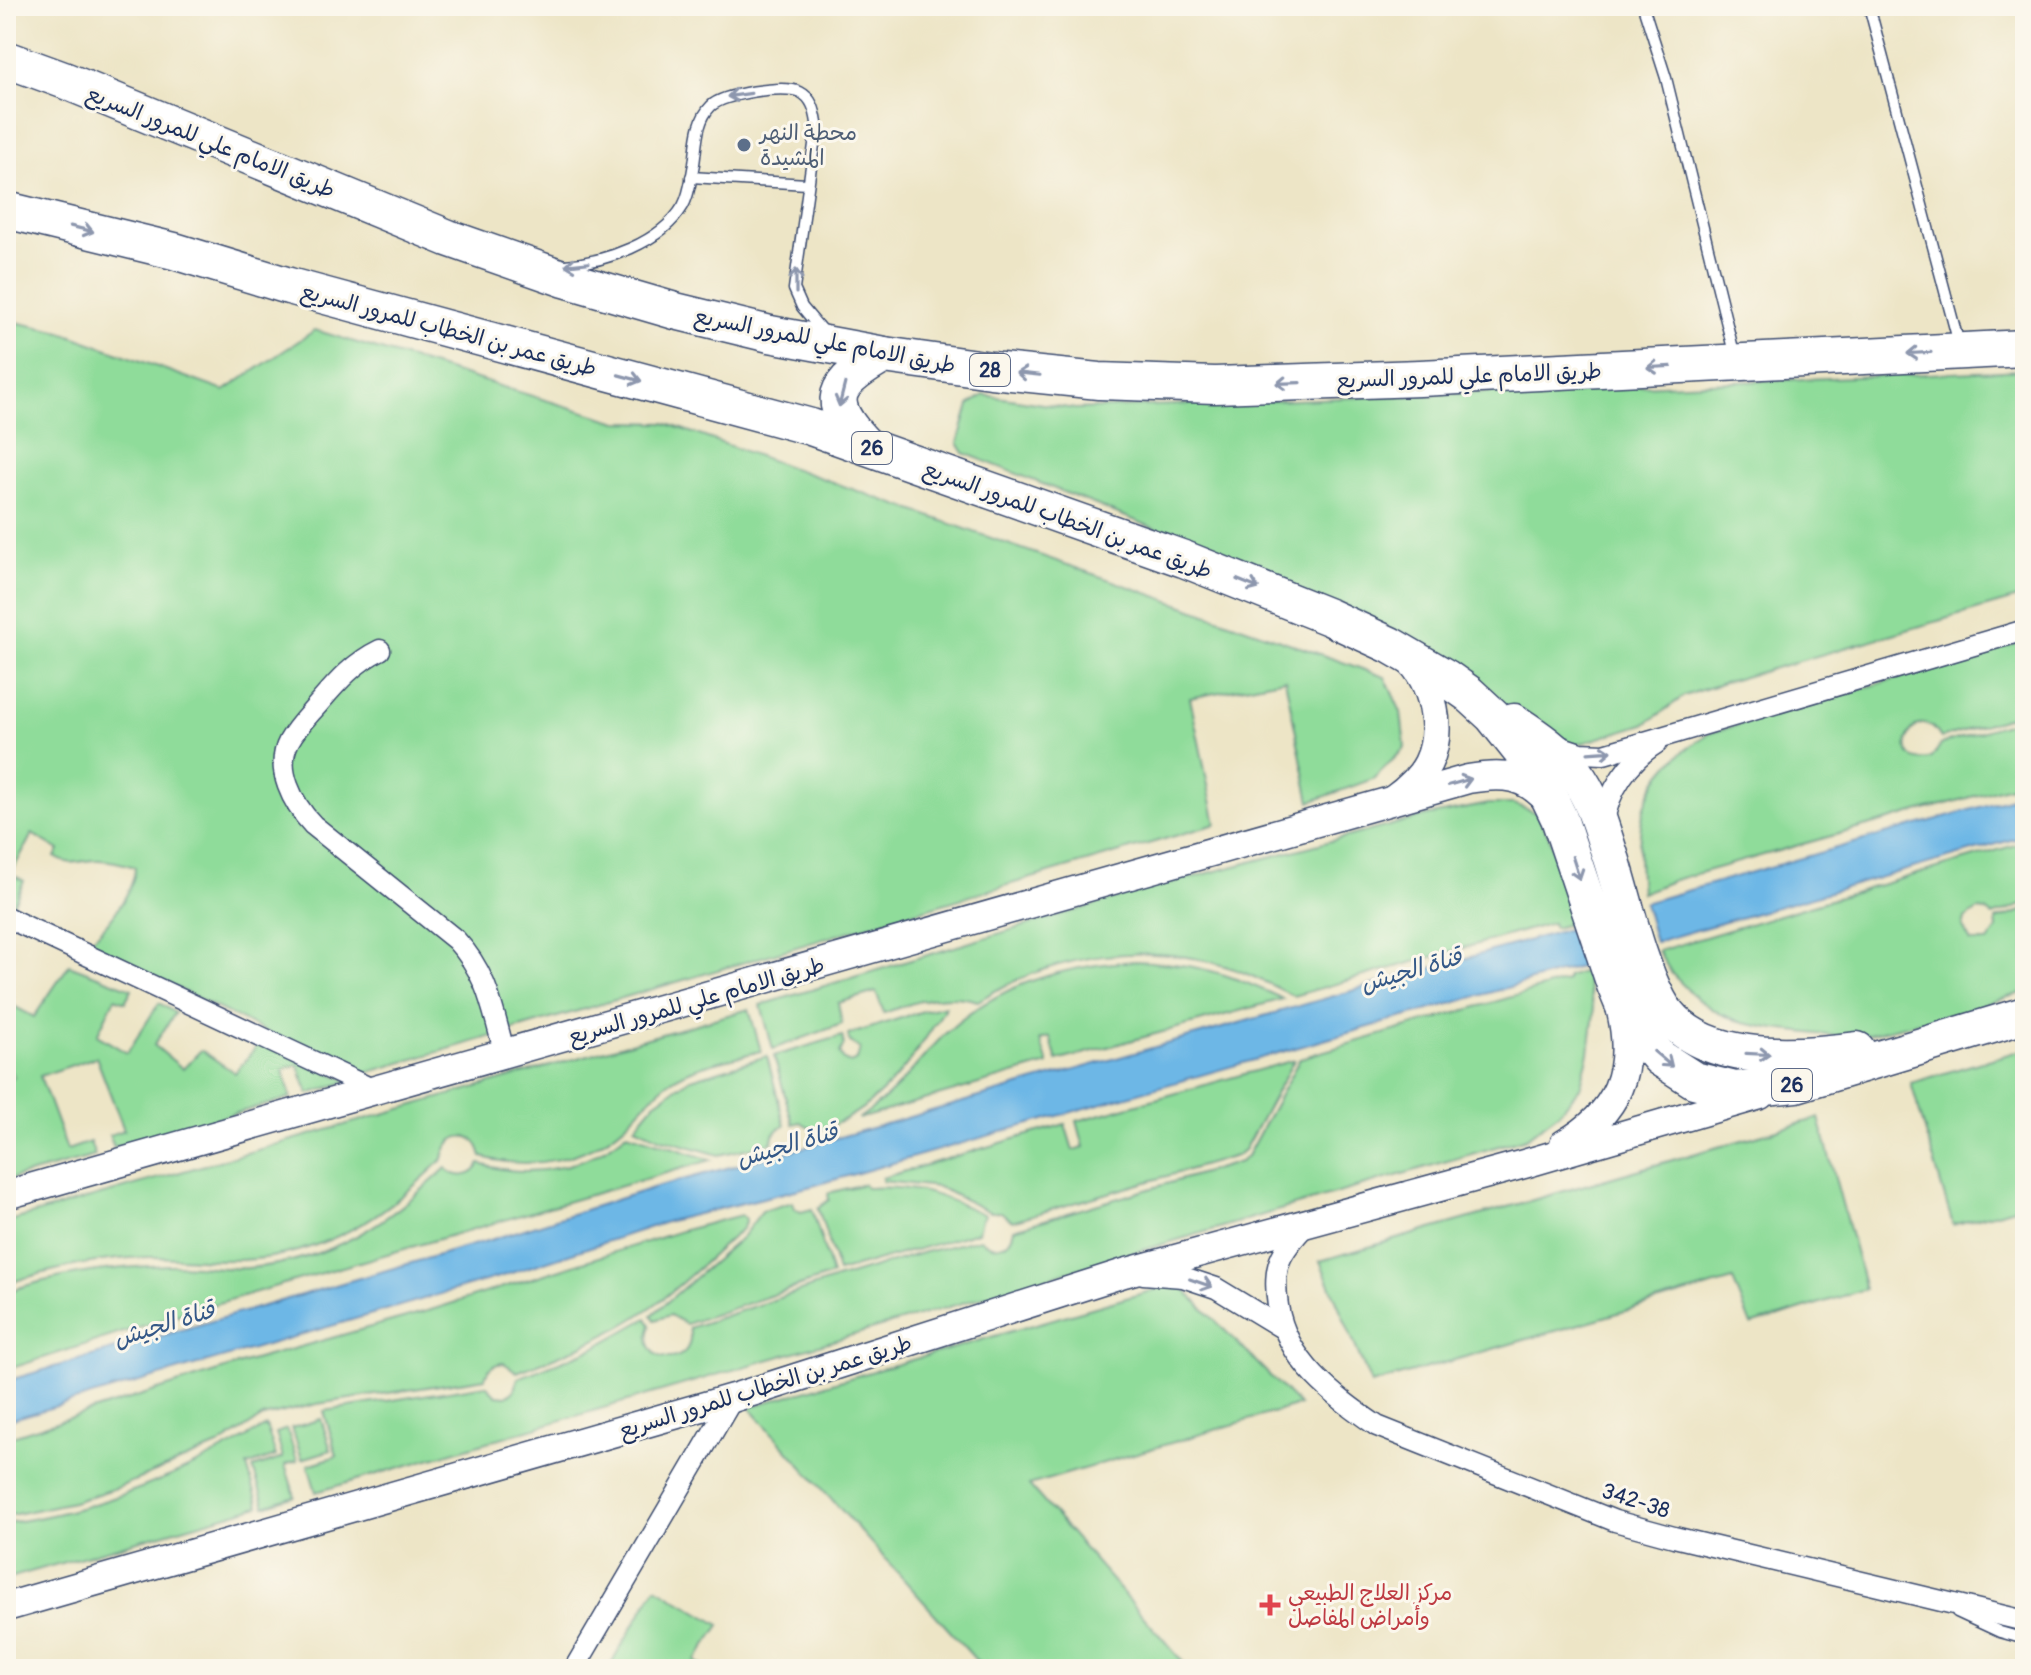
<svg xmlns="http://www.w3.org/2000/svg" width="2031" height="1675" font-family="Pangolin,'Playpen Sans Arabic',sans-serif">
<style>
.green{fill:#8fdc9a;stroke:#55867c;stroke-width:2}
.water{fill:#6db7e6;stroke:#4473a2;stroke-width:2}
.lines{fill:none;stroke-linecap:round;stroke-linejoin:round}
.service-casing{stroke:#3a4a6e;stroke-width:13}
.minor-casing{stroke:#3a4a6e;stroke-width:23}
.secondary-casing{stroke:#3a4a6e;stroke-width:31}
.motorway-casing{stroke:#3a4a6e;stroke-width:39}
.service{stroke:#fff;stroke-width:10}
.minor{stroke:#fff;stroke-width:20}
.secondary{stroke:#fff;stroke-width:28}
.motorway{stroke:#fff;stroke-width:36}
.oneway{stroke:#8d97ae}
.service-dot{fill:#5c6f8a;stroke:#fbf7ec;stroke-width:3}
.health-dot{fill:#e0444e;stroke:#fbf7ec;stroke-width:3}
.labels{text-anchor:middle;stroke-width:6;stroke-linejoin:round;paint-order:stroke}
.shield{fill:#fbf7ec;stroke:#5e6b89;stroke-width:2}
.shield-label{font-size:20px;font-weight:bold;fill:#1b2f5e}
.service-label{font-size:22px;fill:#4e5e75;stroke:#fbf7ec;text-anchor:start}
.street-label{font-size:22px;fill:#1b2f5e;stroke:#fbf7ec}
.health-label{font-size:22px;fill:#be3a42;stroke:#fbf7ec;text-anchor:start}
.water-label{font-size:24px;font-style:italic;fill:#345887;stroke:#fbf7ec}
</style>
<rect width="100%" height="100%" fill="#fbf7ec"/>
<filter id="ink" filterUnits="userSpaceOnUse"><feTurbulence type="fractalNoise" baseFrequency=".0125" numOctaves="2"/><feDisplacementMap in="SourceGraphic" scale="16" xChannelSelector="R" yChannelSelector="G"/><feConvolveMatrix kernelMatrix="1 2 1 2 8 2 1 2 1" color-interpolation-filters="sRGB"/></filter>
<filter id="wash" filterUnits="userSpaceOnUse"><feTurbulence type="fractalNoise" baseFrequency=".006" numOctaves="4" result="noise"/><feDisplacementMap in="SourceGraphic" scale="32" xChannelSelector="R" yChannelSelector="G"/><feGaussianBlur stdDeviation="1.8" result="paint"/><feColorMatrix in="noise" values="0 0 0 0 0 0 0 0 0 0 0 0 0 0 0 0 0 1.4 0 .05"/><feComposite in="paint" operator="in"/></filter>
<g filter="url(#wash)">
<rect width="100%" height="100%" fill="#ede5c6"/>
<!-- green -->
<g class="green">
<path d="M6 320 61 332 224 391 315 330 618 422 665 423 1385 677 1401 712 1405 748 1373 779 1310 802 1285 679 1190 698 1216 824 356 1076 85 943C105 932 135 890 135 867 122 863 108 859 95 860 77 861 71 867 55 857L59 850 32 834 11 874 24 881 11 909 6 907Z"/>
<polygon points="2025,370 2025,596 1723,683 1684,696 1647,723 1573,746 1187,541 964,453 958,443 969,405 984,395 1075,409"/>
<path d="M2025 641V712L1941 738C1915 693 1883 771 1932 758L1941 744 2025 718V782L1674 880 1641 893C1635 817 1640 775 1710 733Z"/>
<path d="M1489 804H1513L1537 813 1550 838 1573 923 1554 928 1552 923 1293 996C1273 986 1253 975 1231 968 1147 940 1052 954 978 1001 945 991 916 1001 884 1013L876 992 838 1003 842 1024 773 1049 761 1005 1144 890 1426 816Z"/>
<polygon points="2025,842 2025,904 1993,916 1986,911 1978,910 1965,919 1963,927 1971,942 1988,942 1997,929 1996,920 2025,910 2025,992 1949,1015 1852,1038 1775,1029 1743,1023 1719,1013 1697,999 1672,974 1658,951"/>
<path d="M1135 961C1196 963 1228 973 1283 999L1057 1061 1050 1037 1040 1040 1048 1064 858 1119C870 1110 882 1102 892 1092 912 1073 927 1051 947 1032 1000 983 1064 966 1135 961Z"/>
<polygon points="69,965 132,989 125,1002 115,998 97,1035 127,1053 159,1003 175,1013 154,1045 183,1069 201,1050 235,1073 260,1042 349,1081 309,1094 298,1065 283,1069 291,1098 114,1147 109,1135 124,1130 96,1057 40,1076 67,1150 90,1142 95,1156 6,1180 6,1082 14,1076 6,1065 6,1002 34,1017"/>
<path d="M1585 971 1594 1012 1589 1053 1580 1088 1558 1114 1526 1138 316 1492 308 1465 337 1456 324 1411 486 1385 496 1395 506 1396 513 1392 518 1378 592 1349 647 1318 651 1325C635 1367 699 1370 689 1328L836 1279 925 1252 980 1239C994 1252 1011 1247 1014 1229L1240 1162 1247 1156 1300 1058 1567 981V977Z"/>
<path d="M946 1006C915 1058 876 1115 815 1131L801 1122 793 1124 774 1056 842 1036 844 1044 840 1054 844 1060 850 1063 857 1060 860 1049 850 1042 848 1035 923 1011Z"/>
<path d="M749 1009 761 1051C731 1059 694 1064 669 1082 652 1094 640 1111 625 1125 586 1160 532 1171 482 1157 477 1128 447 1131 443 1159 392 1209 343 1244 271 1257 230 1264 190 1257 149 1257 100 1258 52 1269 6 1284V1222Z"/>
<polygon points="2025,1049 2025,1205 1953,1225 1911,1083"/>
<path d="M767 1056 785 1126C776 1130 772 1133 772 1143L719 1155 659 1138 635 1127 655 1103 688 1080Z"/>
<polygon points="1294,1060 1244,1150 1236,1156 1012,1221 1001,1212 990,1212 938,1187 882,1181 882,1178 1065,1124 1073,1150 1084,1147 1077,1121"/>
<polygon points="1819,1118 1865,1289 1751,1325 1733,1280 1371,1384 1320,1261"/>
<path d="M627 1133 711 1160 177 1315 6 1370V1292C58 1274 114 1267 169 1265 195 1264 222 1270 248 1268 331 1261 388 1223 446 1168 457 1179 472 1178 480 1164 533 1180 585 1168 627 1133Z"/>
<path d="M864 1184 866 1188C916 1185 941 1195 985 1215L981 1220 978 1232 838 1272 818 1208 829 1200 828 1193Z"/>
<polygon points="793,1202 795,1209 801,1212 812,1209 832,1275 686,1324 670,1315 655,1320 652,1315 742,1237 762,1211"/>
<path d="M741 1215 746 1219 743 1228C712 1254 683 1285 650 1308 609 1337 562 1355 517 1372L504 1363C494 1364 488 1367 485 1378L317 1404 263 1417 218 1446 119 1487 73 1502 6 1516V1438L250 1361 431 1310 684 1230Z"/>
<polygon points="1178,1283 1299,1405 1029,1485 1189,1669 984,1669 749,1407"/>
<polygon points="321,1419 331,1450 302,1459 292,1428"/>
<path d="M266 1426 276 1456 247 1466 259 1506 6 1579V1523C97 1511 188 1474 266 1426Z"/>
<polygon points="287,1429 297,1461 285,1465 295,1496 265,1506 253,1468 283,1458 276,1433"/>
<polygon points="656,1587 720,1625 695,1661 705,1669 615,1669 610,1666"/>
</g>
<!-- water -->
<g class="water">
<polygon points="2025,794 2025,836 1655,942 1644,903"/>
<polygon points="1579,926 1590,964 816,1185 669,1221 502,1276 6,1421 6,1381 490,1240 656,1187 805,1147"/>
</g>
</g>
<g filter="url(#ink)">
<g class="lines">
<!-- service casing -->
<g class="service-casing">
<g id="service">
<polyline points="1643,6 1666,78 1735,357"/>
<polyline points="1869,6 1959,344"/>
<polyline points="691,177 807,184"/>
<path d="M565 265C605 262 661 243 683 206 690 194 691 178 694 164 697 145 696 121 711 106 723 94 784 84 800 92 812 98 815 110 817 123L794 289 802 307 823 332"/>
<polyline points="1957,1612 2000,1632 2025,1639"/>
</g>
</g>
<!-- minor casing -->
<g class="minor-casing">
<g id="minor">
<path d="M380 650C355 662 338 681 320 702 310 714 297 726 289 741 274 769 293 804 313 825L456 940C489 976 492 1009 505 1054"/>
<polyline points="1556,745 1580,753 1604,754 2025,630"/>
<path d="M1604 823C1608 791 1629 760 1657 743"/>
<polyline points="6,917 374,1090"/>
<path d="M1307 1224C1279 1253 1272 1266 1278 1306 1287 1362 1333 1395 1377 1426L1615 1521 1674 1537 2025 1621"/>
<polyline points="1143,1274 1183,1277 1216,1288 1282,1328"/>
<polyline points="574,1669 733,1398"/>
</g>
</g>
<!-- secondary casing -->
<g class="secondary-casing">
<g id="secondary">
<path d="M1393 800C1407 790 1420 779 1428 763 1444 730 1433 681 1406 657"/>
<path d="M1564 1144C1618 1113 1635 1071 1621 1011"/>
<path d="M6 1195 1468 779C1503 773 1525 774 1550 803"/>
<polyline points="6,1607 733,1398 1124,1273 1524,1164 1760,1095"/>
</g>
</g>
<!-- motorway casing -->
<g class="motorway-casing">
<g id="motorway">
<polyline points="6,59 66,81 448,238 565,279 675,311 770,334 884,355 991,370 1099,381 1215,385 1420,378 2025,348"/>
<polyline points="6,210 174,251 289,286 811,427 1184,559 1329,617 1390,645 1445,677 1469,694 1493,716 1536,770 1559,818 1615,985 1632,1026 1660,1058 1694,1080 1735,1090 1796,1084 2025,1015"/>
<path d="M866 446C822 400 833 384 884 355"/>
<path d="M1514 722C1535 736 1558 751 1574 772 1594 798 1602 831 1612 861 1626 906 1636 957 1658 1000 1692 1066 1794 1058 1857 1050"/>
</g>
</g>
<!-- service -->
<use href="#service" class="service"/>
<!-- minor -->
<use href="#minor" class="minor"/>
<!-- secondary -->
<use href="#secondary" class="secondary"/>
<!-- motorway -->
<use href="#motorway" class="motorway"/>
</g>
<!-- one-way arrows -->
<defs><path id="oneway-shaft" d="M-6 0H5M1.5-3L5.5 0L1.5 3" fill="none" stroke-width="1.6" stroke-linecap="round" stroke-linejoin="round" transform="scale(2)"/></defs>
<g class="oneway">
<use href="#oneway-shaft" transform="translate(739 95) rotate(172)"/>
<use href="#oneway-shaft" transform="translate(82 229) rotate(14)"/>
<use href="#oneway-shaft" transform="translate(577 264) rotate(174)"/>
<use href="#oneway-shaft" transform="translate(796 281) rotate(-90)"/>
<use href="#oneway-shaft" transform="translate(1919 353) rotate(177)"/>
<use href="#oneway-shaft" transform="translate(1659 367) rotate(177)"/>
<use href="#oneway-shaft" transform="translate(1028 374) rotate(-174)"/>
<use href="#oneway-shaft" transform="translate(630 378) rotate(15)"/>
<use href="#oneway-shaft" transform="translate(1288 383) rotate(178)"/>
<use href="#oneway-shaft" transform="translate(842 395) rotate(104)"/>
<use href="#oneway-shaft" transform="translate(1248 584) rotate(22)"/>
<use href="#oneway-shaft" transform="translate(1600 752) rotate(-4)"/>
<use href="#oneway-shaft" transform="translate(1460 782) rotate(-16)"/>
<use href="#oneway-shaft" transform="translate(1576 868) rotate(72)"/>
<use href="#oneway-shaft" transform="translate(1758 1054) rotate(3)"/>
<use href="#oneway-shaft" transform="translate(1663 1059) rotate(40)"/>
<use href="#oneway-shaft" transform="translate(1201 1283) rotate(19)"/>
</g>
</g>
<!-- markers -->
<circle class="service-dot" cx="744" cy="145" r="8"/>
<path class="health-dot" d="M1266 1593h8v8h8v8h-8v8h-8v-8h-8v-8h8z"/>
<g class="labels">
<!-- shield labels -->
<g class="shield">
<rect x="970" y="354" width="40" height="32" rx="6"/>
<rect x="852" y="432" width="40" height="32" rx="6"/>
<rect x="1772" y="1069" width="40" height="32" rx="6"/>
</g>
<g class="shield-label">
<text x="990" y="377">28</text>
<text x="872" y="455">26</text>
<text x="1792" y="1092">26</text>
</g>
<!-- service labels -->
<g class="service-label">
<text x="760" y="140">محطة النهر<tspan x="760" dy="25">المشيدة</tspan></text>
</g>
<!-- street labels -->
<g class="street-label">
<text transform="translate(211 141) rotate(22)" y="8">طريق الامام علي للمرور السريع</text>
<text transform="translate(449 329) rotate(15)" y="8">طريق عمر بن الخطاب للمرور السريع</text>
<text transform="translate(825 340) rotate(11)" y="8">طريق الامام علي للمرور السريع</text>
<text transform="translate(1469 375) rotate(-2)" y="8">طريق الامام علي للمرور السريع</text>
<text transform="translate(1068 519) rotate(20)" y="8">طريق عمر بن الخطاب للمرور السريع</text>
<text transform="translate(696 1000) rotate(-16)" y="8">طريق الامام علي للمرور السريع</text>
<text transform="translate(765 1386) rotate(-17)" y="8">طريق عمر بن الخطاب للمرور السريع</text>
<text transform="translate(1636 1500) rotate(18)" y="8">342-38</text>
</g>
<!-- health labels -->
<g class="health-label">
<text x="1288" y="1600">مركز العلاج الطبيعي<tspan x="1288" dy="25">وأمراض المفاصل</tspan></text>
</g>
<!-- water labels -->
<g class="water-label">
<text transform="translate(1411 970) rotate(-16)" y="8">قناة الجيش</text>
<text transform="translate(787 1145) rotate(-16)" y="8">قناة الجيش</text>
<text transform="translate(164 1324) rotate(-17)" y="8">قناة الجيش</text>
</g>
</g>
<!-- margin -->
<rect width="2031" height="1675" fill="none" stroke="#fbf7ec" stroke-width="32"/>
</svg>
